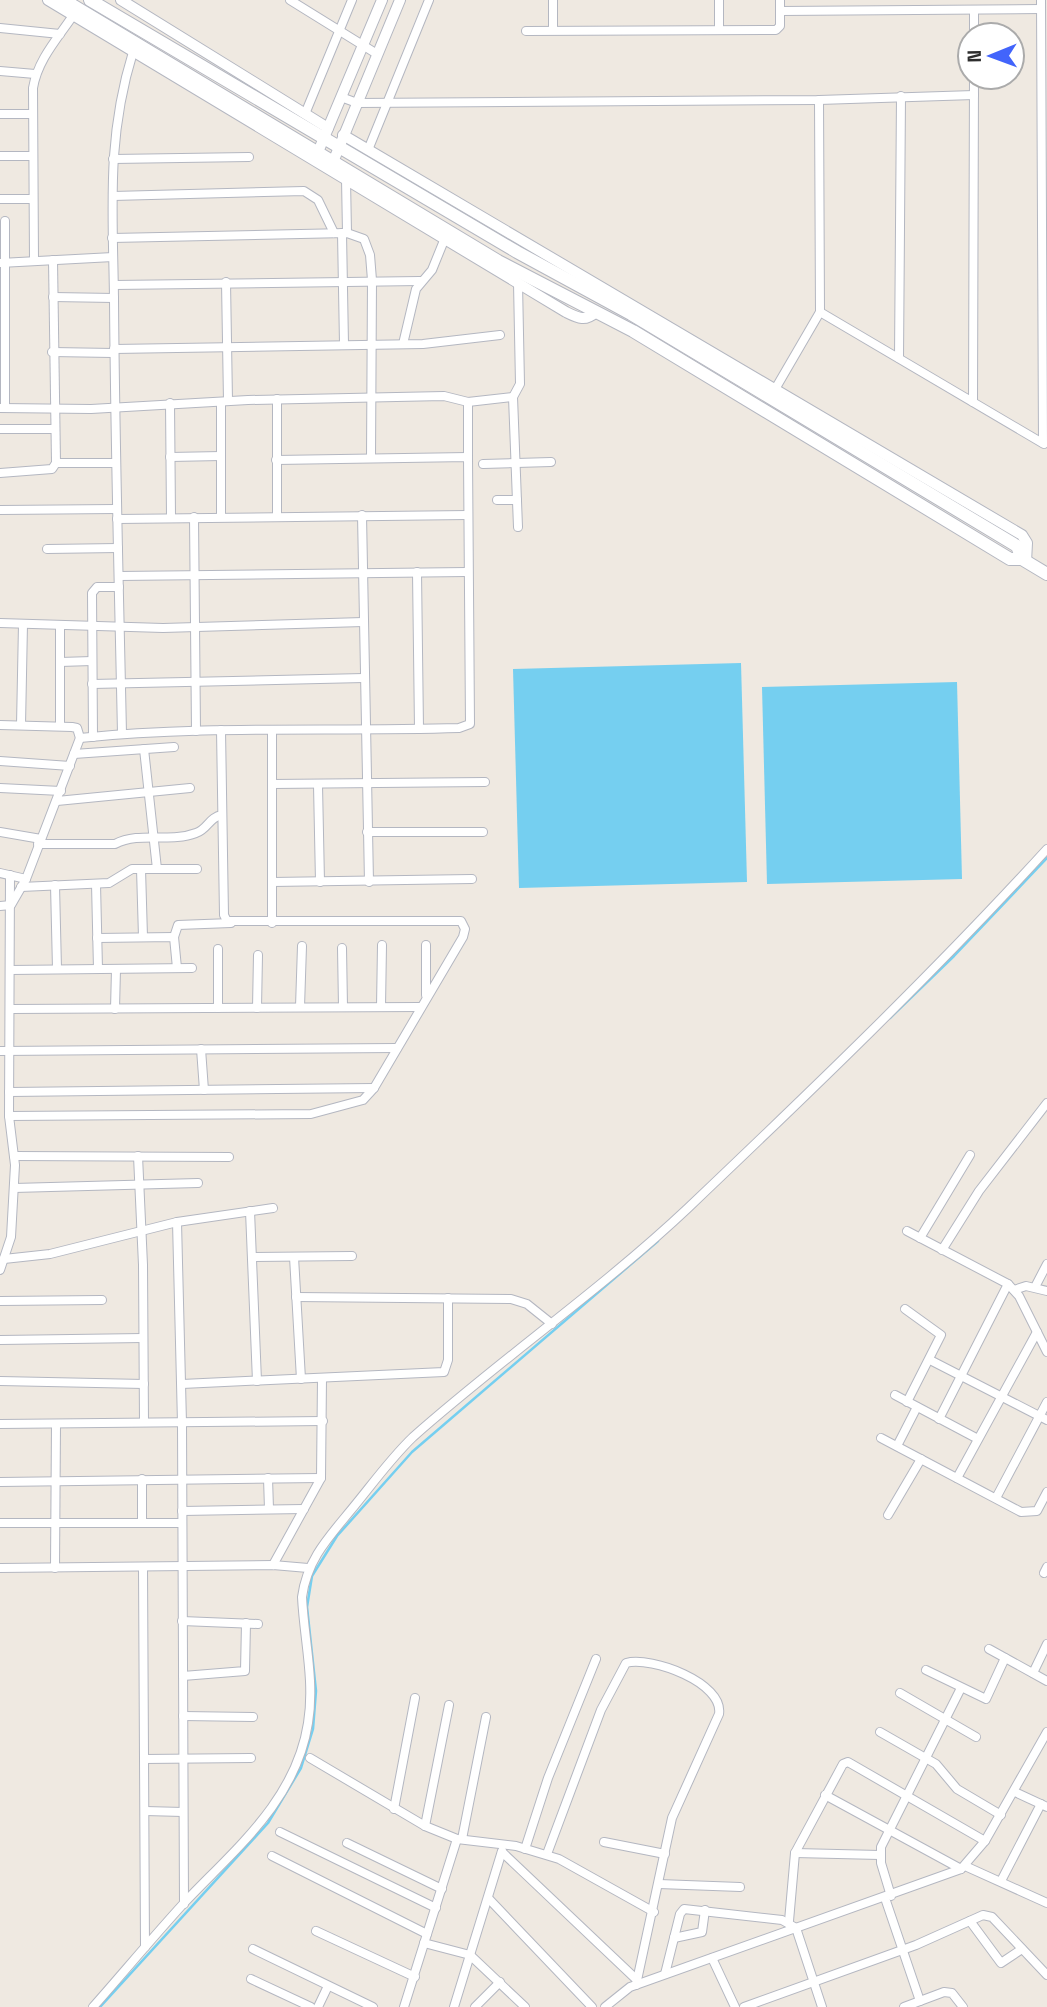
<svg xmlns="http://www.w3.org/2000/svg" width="1047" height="2007" font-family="'Space Grotesk',sans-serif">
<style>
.water{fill:#75cff0}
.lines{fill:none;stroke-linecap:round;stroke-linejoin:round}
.stream{stroke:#75cff0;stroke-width:2.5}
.minor-casing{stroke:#b4b7c1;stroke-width:10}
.tertiary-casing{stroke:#b4b7c1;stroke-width:12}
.secondary-casing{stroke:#b4b7c1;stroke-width:14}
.minor{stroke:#fff;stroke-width:8}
.tertiary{stroke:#fff;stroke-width:10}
.secondary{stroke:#fff;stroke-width:12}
</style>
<rect width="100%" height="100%" fill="#efe9e1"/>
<!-- water -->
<g class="water">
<polygon points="741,663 747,882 519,888 513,669"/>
<polygon points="957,682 962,879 767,884 762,687"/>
</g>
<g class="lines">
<!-- stream -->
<g class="stream">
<polyline points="890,1018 954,956 1047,858"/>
<polyline points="100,2007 268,1823 301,1768 313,1729 316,1691 307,1607 312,1576 337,1536 412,1452 658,1241"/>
</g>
<!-- minor casing -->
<g class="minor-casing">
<g id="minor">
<polyline points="290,0 377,54"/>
<polyline points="719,0 719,30"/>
<polyline points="1041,0 1043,443"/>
<polyline points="780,11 1041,9"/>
<polyline points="0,28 60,34"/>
<polyline points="553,30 553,0"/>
<polyline points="526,31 776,30 780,26 780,0"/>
<polyline points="974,35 974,10"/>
<polyline points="0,71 35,74"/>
<polyline points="341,97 357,103 819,100 974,95"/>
<polyline points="0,114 31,114"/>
<polyline points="305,114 352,0"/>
<polyline points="368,150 429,0"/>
<polyline points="0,156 32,156"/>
<polyline points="113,159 249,157"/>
<polyline points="346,179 347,233"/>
<polyline points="113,196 304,191 318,200 334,233"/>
<polyline points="0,199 33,199"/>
<polyline points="342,233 344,344"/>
<polyline points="112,238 347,233 364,239 370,255 372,280 371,458"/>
<polyline points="53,260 56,463"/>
<path d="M34 261 33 88C38 58 60 36 76 11"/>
<polyline points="0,263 113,257"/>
<polyline points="226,282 228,401"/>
<polyline points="114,285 420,281"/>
<polyline points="53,297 114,298"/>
<polyline points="820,312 1044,444"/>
<polyline points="403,344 416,289 432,270 445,238"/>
<polyline points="114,349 423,344 500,335"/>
<polyline points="52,352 113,353"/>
<polyline points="899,358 901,96"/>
<polyline points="774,391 820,312 819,100"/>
<polyline points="221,402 221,517"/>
<polyline points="468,402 468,457"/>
<polyline points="973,402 974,77"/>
<polyline points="170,403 171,517"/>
<polyline points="0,408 91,409 248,400 444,396 468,402 513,397"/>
<polyline points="5,408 5,221"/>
<polyline points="0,429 55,429"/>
<polyline points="170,457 221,456"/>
<polyline points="483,464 551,462"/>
<polyline points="0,473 52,469 56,463 115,463"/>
<polyline points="497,500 517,500"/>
<polyline points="0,510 116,509"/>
<polyline points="362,515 369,882"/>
<polyline points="277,516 277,399"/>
<polyline points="194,517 196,731"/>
<polyline points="117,519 468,515"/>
<polyline points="518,527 513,397 520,384 518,283"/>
<polyline points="47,549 118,548"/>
<polyline points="417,572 419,729"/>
<polyline points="119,576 467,572"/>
<polyline points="0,623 163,628 363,622"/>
<polyline points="60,625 60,726"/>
<polyline points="60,662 92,661"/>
<polyline points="92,684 364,678"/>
<path d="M0 725 72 727 77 728 80 738C206 725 333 732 459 728L470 724 468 457 276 460"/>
<polyline points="21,725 23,624"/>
<path d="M122 734C119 589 115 444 114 299 113 211 106 139 133 52"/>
<polyline points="93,737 92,593 97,587 119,587"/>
<polyline points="144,749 157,869"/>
<polyline points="74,754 174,747"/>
<polyline points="0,761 70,766"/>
<polyline points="272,784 485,782"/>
<polyline points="318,785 320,882"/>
<polyline points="0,788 61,791"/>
<polyline points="57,801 190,788"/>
<polyline points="0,832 41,839"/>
<polyline points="367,832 483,832"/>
<path d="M38 844H115C140 831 170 843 196 833 208 829 209 817 222 815"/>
<polyline points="141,869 143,937"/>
<polyline points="0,873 26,879"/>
<polyline points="272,882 472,879"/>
<polyline points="96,884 98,969"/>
<polyline points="55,885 57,969"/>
<polyline points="21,887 109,883 132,869 197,869"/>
<polyline points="0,906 11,905 26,879 80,738"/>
<polyline points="272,923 272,731"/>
<polyline points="174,937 178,925 231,923"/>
<polyline points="97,938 174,937 177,968"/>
<polyline points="426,945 426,995"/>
<polyline points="342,948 343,1007"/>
<polyline points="218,949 218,1008"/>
<polyline points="10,970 192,968"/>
<polyline points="300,1007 302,946"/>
<polyline points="381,1007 382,945"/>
<polyline points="257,1008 258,955"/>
<polyline points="10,1009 421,1007"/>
<polyline points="115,1009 116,969"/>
<polyline points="201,1049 204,1090"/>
<polyline points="0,1051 397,1048"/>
<polyline points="9,1092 374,1088"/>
<polyline points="9,1116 311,1114 363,1100 374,1088 463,937 465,929 461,921 227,921 224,915 221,730"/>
<polyline points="14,1156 229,1157"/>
<polyline points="138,1156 143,1265 144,1422"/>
<polyline points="14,1188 198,1183"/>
<polyline points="250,1211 257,1381"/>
<polyline points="177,1222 182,1423 184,1904"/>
<polyline points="907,1231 1008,1284 1019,1296 1047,1352"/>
<polyline points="920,1238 970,1155"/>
<polyline points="942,1250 979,1191 1047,1103"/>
<polyline points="252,1257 352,1256"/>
<polyline points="294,1257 301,1379"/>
<polyline points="4,1259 50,1254 177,1222 273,1208"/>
<polyline points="0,1270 11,1237 15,1165 9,1116 10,875"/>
<polyline points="1035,1287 1047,1264"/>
<polyline points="1014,1290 1026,1286 1047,1291"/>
<polyline points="296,1297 511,1299 527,1304 552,1324"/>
<polyline points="0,1301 102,1300"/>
<polyline points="905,1309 941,1335 907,1402"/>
<polyline points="0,1340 143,1338"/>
<polyline points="930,1360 1047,1420"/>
<polyline points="0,1381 144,1384"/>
<polyline points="182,1384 444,1372 448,1360 448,1298"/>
<polyline points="895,1395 978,1439"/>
<polyline points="939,1419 1008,1284"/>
<polyline points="0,1424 323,1421"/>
<polyline points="881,1438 1021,1512 1037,1511 1047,1492"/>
<polyline points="897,1446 917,1407"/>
<polyline points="268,1478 269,1509"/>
<polyline points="957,1478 1037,1332"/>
<polyline points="142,1479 142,1522"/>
<polyline points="0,1482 321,1478"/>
<polyline points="996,1498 1047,1402"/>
<polyline points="182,1511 304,1509"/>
<polyline points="888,1515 921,1459"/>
<polyline points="0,1523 182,1523"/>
<polyline points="273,1565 321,1478 322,1378"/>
<polyline points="143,1567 145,1947"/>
<polyline points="0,1568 273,1565 308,1568"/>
<polyline points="55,1568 56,1424"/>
<polyline points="1044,1573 1047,1567"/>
<polyline points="182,1621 258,1624"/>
<polyline points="989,1649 1047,1681"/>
<polyline points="926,1670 986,1699 1005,1658"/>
<polyline points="1033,1673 1047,1644"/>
<polyline points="183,1676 245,1671 246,1623"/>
<polyline points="900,1693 976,1737"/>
<polyline points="183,1716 253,1717"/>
<polyline points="880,1732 936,1764 957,1789 1001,1815"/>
<polyline points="310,1758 425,1826 457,1839 516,1846 559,1859 654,1912"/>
<polyline points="144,1759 251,1758"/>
<polyline points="1015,1792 1047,1807"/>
<polyline points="825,1795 961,1869"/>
<polyline points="394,1809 415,1698"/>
<polyline points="145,1811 183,1812"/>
<polyline points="425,1826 449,1705"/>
<polyline points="280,1832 436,1908"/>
<polyline points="462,1839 486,1717"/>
<polyline points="604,1842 665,1854"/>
<polyline points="347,1843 442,1889"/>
<polyline points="525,1849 548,1778 596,1659"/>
<polyline points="502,1852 637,1980"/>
<polyline points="795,1853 880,1855"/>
<path d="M547 1854 601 1710 626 1663C652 1656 724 1683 719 1714L672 1818 636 1985"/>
<polyline points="272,1856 427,1934"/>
<polyline points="965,1866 1047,1903"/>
<polyline points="1001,1881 1041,1804"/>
<polyline points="659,1884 740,1887"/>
<polyline points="891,1896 881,1863 881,1847 961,1688"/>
<polyline points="885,1898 920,2001"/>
<polyline points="489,1899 592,2007"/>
<polyline points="789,1921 795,1853 843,1764 848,1762 985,1841"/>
<polyline points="970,1921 1001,1963 1022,1949"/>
<polyline points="316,1931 415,1977"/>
<polyline points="674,1938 702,1932 705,1910"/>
<polyline points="424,1943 470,1955 525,2007"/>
<polyline points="253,1949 373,2007"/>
<polyline points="712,1958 735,2007"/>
<polyline points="665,1974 680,1914 684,1909 782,1920 796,1928 822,2007"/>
<polyline points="251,1979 311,2007"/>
<path d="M93 2007C123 1973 153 1937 184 1903 234 1850 296 1801 308 1723 315 1681 304 1639 302 1597 307 1560 328 1538 351 1510 371 1486 390 1459 413 1437 502 1358 601 1290 688 1208 810 1092 933 974 1047 849"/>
<polyline points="318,2007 328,1986"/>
<polyline points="404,2007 457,1839"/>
<polyline points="454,2007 502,1851"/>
<polyline points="475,2007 500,1982"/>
<polyline points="605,2007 630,1987 961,1869 985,1841 1047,1732"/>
<polyline points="744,2007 916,1945 983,1915 992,1917 1047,1975"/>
<polyline points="904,2007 944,1992 952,1993 963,2007"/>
</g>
</g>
<!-- tertiary casing -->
<g class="tertiary-casing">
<g id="tertiary">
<path d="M48 0 566 312C578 318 585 322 596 312"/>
<polyline points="121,0 328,128"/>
<polyline points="343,135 1022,535 1027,543 1026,562"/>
<polyline points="318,152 382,0"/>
<polyline points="333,162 400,0"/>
</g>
</g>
<!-- secondary casing -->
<g class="secondary-casing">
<g id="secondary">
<polyline points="64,0 498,261 633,331 1010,559 1022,559 1047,574"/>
<polyline points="90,0 517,252 631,314 1017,546 1022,559"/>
</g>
</g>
<!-- minor -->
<use href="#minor" class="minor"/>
<!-- tertiary -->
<use href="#tertiary" class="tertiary"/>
<!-- secondary -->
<use href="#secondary" class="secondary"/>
</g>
<!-- north arrow -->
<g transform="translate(991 56) rotate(269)"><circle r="33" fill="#ffffff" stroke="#ababab" stroke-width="2"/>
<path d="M0-5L12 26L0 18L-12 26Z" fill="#4264fb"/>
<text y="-10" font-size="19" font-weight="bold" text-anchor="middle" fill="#2e2e2e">N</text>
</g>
</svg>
